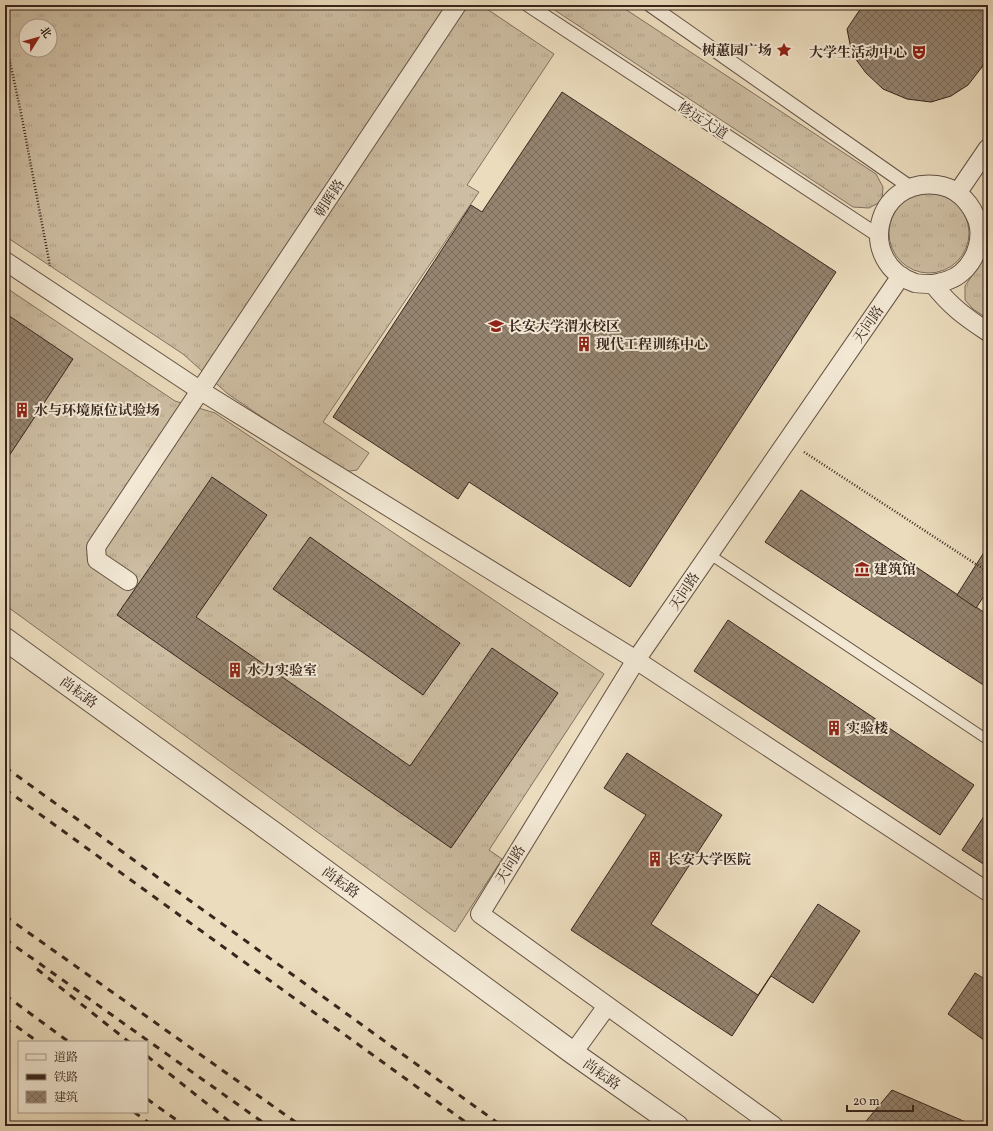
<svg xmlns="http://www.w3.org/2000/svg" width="993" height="1131" font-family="Vollkorn,'Noto Serif SC',serif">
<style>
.grass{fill:url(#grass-tufts);stroke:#827160;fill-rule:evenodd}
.building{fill:url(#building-cross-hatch);stroke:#38251d}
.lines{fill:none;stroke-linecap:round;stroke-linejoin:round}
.service-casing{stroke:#655345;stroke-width:11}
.pedestrian-casing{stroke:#655345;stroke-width:15}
.minor-casing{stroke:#655345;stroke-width:20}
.tertiary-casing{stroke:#655345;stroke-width:24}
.path{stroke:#38251d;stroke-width:2.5;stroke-dasharray:1 2;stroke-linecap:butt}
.service{stroke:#f2e8d4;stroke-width:9}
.pedestrian{stroke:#f2e8d4;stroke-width:13}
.minor{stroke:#f2e8d4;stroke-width:18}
.tertiary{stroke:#f2e8d4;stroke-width:22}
.rail{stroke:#38251d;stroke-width:3;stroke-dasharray:7 7;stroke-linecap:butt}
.labels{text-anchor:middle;stroke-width:4;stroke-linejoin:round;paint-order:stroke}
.poi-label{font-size:14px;font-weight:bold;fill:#38251d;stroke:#f2e8d4;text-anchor:start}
.street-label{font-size:14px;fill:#38251d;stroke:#f2e8d4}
</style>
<defs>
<pattern id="grass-tufts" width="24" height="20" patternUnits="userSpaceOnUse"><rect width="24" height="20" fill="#cdbda2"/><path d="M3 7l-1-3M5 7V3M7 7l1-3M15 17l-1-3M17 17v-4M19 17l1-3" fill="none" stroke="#b1a28b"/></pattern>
<pattern id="building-cross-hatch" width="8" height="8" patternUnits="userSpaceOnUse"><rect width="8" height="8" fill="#958470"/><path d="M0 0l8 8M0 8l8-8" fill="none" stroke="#7b6c5b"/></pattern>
</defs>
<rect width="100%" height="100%" fill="#ebdcbd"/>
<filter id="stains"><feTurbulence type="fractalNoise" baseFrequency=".005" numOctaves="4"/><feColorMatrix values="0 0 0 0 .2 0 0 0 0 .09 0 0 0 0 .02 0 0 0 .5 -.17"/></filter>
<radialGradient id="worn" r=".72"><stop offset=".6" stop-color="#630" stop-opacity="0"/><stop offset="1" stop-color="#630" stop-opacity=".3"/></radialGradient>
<!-- grass -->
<g class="grass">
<path d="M5 5H481L554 54 467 185 479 192 323 422 369 453 357 470 343 472 228 394 183 354 5 236ZM26 26H50V50H26Z"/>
<polygon points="547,5 619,5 876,174 883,187 882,201 869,208 853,207"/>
<circle cx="929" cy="233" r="40"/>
<polygon points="988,252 988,319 973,309 965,300 965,286"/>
<polygon points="5,287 175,401 215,413 604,674 489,850 502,859 455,932 5,605"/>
</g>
<!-- building -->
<g class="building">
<polygon points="863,5 988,5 988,50 982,67 968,85 951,96 931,102 907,99 883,89 866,73 852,54 847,29"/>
<polygon points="562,92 836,272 630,587 469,482 458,499 333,417 471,205 482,212"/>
<polygon points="5,313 73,359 5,462"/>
<polygon points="212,477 267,515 196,617 410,766 492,648 558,693 451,848 117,615"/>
<polygon points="801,490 988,615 988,688 765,542"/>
<polygon points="310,537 460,643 423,695 273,589"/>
<polygon points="988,546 988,590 976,608 957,595"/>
<polygon points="728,620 974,785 940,835 694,671"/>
<polygon points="627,753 722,815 651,924 758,995 818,904 860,931 813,1003 771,976 732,1036 571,930 646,815 604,788"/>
<polygon points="988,810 988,867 962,850"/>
<polygon points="975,973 988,981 988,1043 948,1014"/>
<polygon points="892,1090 975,1126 862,1126"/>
</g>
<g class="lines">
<!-- service casing -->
<g class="service-casing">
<polyline id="service" points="709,554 988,740"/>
</g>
<!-- pedestrian casing -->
<g class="pedestrian-casing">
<g id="pedestrian">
<polyline points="528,5 879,236"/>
<polyline points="650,5 910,187"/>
</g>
</g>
<!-- minor casing -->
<g class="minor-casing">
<g id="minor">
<polyline points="958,192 988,148"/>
<polyline points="5,261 201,391 636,660 988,892"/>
<path d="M933 284C943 282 953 280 961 273 977 260 985 234 975 215 968 200 955 187 937 185 874 177 856 263 915 283 921 284 927 284 933 284 950 306 965 317 988 332"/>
<polyline points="128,581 97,560 96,547 457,5"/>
<polyline points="573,1053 607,1006"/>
<polyline points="774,1126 480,914 636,660 901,276"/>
</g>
</g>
<!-- tertiary casing -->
<g class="tertiary-casing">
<polyline id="tertiary" points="5,639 275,834 573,1053 677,1126"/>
</g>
<!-- path -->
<g class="path">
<polyline points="5,7 16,5"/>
<polyline points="5,39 21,113 50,266"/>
<polyline points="804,452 988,572"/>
</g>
<!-- service -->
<use href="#service" class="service"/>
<!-- pedestrian -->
<use href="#pedestrian" class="pedestrian"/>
<!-- minor -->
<use href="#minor" class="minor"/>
<!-- tertiary -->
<use href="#tertiary" class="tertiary"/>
<!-- rail -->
<g class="rail">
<polyline points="5,767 502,1126"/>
<polyline points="5,789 471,1126"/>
<polyline points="5,916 301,1126"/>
<polyline points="5,939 268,1126"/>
<polyline points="37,969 129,1042"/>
<polyline points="5,995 69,1042"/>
<polyline points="5,1018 38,1042"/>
<polyline points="147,1056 235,1126"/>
<polyline points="147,1099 185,1126"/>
<polyline points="134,1112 153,1126"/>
</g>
</g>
<!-- icons -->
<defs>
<g id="sight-bare" transform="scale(1.2)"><path d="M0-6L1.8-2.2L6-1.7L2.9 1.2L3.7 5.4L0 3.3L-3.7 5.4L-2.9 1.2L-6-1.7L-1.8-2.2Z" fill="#8f2418" stroke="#f2e8d4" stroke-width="2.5" paint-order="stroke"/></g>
<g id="theatre-bare" transform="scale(1.2)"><path d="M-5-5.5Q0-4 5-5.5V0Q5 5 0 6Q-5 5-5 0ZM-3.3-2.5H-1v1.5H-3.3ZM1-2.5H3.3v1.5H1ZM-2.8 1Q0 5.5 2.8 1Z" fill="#8f2418" stroke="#f2e8d4" stroke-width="2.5" paint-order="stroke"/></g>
<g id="university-bare" transform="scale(1.2)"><path d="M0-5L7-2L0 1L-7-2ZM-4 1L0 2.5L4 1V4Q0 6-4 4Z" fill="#8f2418" stroke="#f2e8d4" stroke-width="2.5" paint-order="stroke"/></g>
<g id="building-bare" transform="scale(1.2)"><path d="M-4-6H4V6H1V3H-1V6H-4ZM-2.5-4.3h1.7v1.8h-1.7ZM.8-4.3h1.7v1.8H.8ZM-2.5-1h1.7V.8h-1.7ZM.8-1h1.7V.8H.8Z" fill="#8f2418" stroke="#f2e8d4" stroke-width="2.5" paint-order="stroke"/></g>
<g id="museum-bare" transform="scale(1.2)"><path d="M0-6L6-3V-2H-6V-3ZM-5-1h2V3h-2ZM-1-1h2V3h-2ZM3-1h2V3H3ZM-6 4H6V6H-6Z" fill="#8f2418" stroke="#f2e8d4" stroke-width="2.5" paint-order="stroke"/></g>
</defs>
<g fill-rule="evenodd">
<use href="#sight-bare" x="784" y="50"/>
<use href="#theatre-bare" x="919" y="52"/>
<use href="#university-bare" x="496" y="326"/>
<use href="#building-bare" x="584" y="344"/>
<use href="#building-bare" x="22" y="410"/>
<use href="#museum-bare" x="862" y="569"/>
<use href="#building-bare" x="235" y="670"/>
<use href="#building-bare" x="834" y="728"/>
<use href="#building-bare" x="655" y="859"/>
</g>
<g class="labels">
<!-- poi labels -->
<g class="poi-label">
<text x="772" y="55" text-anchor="end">树蕙园广场</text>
<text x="907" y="57" text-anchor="end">大学生活动中心</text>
<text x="508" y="331">长安大学渭水校区</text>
<text x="596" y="349">现代工程训练中心</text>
<text x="34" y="415">水与环境原位试验场</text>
<text x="874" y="574">建筑馆</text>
<text x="247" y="675">水力实验室</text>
<text x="846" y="733">实验楼</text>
<text x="667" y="864">长安大学医院</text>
</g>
<!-- street labels -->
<g class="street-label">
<text transform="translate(703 120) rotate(33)" y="5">修远大道</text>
<text transform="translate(329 198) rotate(-56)" y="5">朝晖路</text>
<text transform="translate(868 324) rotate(-55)" y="5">天问路</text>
<text transform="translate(684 591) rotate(-56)" y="5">天问路</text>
<text transform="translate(79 692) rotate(36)" y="5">尚耘路</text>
<text transform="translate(510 864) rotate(-58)" y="5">天问路</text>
<text transform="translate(341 882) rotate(36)" y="5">尚耘路</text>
<text transform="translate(602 1074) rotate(35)" y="5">尚耘路</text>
</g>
</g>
<!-- margin -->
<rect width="993" height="1131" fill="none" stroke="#ebdcbd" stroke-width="20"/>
<rect x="6" y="6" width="981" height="1119" fill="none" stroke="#38251d" stroke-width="2"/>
<rect x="10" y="10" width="973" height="1111" fill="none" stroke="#38251d"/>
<!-- legend -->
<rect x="18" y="1041" width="130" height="72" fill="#f2e8d4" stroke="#a89a8b"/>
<rect x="26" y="1054" width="20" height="6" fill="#f2e8d4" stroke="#a89a8b"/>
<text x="54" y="1061" font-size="12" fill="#38251d">道路</text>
<rect x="26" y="1074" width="20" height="6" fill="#38251d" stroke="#a89a8b"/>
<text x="54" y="1081" font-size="12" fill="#38251d">铁路</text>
<rect x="26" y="1091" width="20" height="12" fill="url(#building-cross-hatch)" stroke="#a89a8b"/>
<text x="54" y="1101" font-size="12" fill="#38251d">建筑</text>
<!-- north arrow -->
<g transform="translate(38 38) rotate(53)"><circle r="19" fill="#f2e8d4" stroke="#a89a8b"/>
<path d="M0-3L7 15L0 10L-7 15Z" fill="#8f2418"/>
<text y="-6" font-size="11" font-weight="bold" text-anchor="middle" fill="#38251d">北</text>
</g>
<!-- scale -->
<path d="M847 1105v6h66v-6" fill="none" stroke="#38251d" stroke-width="2"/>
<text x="853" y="1105" font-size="12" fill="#38251d" stroke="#f2e8d4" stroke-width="3" paint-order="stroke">20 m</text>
<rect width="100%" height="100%" filter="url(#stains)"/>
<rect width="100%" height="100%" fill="url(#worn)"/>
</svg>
